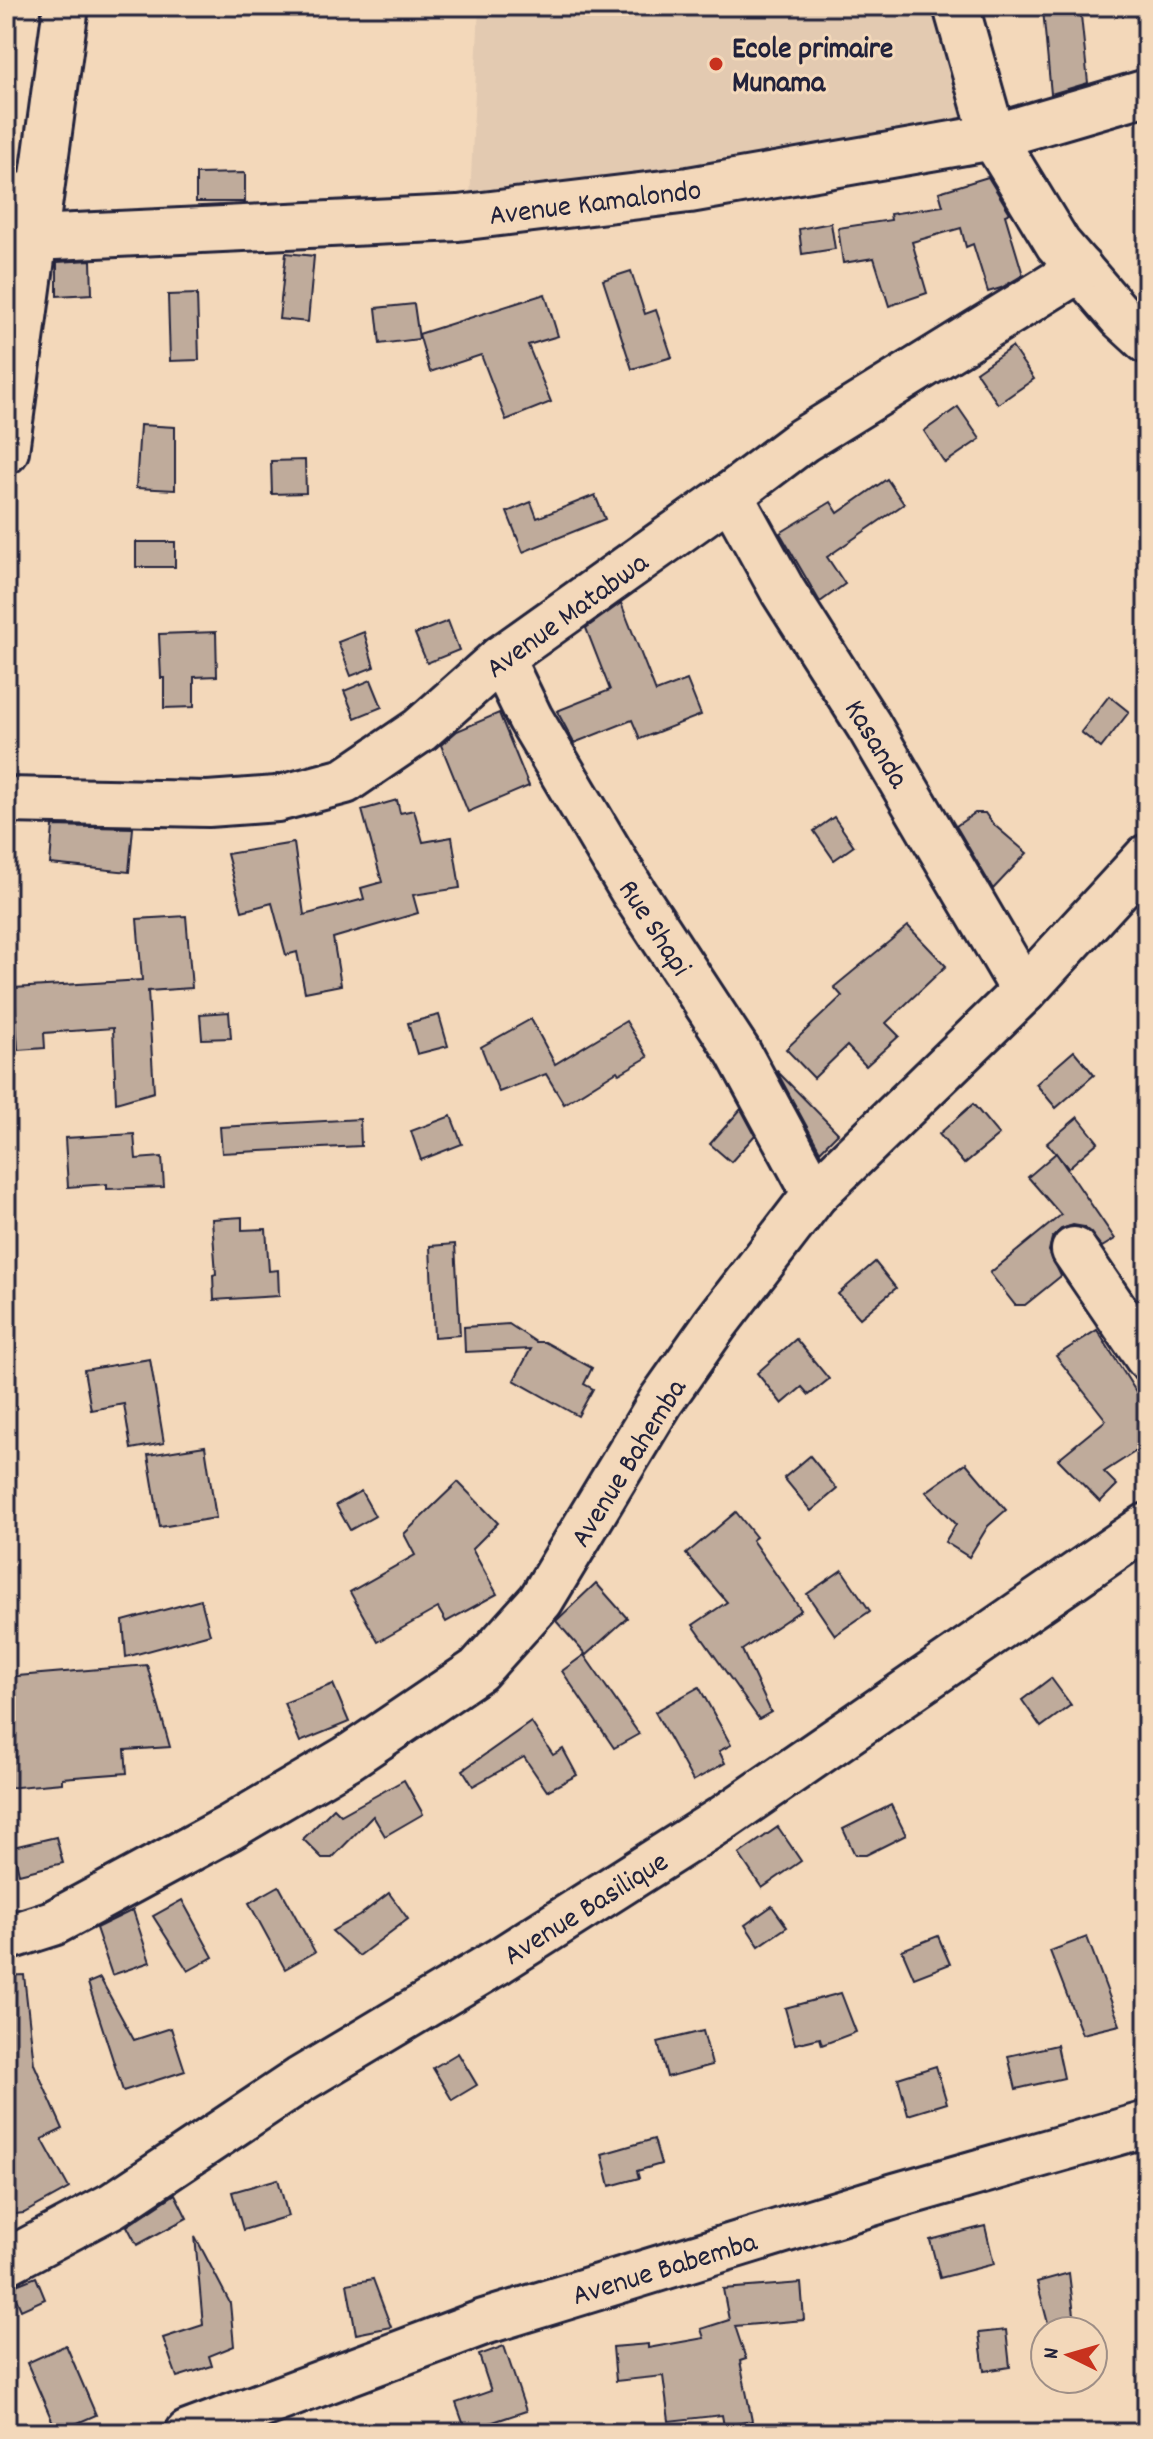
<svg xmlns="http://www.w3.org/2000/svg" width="1153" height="2439" font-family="Dekko,sans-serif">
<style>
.built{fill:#e3cab1}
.building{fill:#bfab9b;stroke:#22223b;stroke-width:2}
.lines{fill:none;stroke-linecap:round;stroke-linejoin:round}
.minor-casing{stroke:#22223b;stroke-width:50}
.major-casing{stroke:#22223b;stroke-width:50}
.minor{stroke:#f3d8ba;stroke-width:44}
.major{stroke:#f3d8ba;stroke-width:44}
.poi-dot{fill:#c8321e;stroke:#f3d8ba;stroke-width:3}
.labels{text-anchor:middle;stroke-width:6;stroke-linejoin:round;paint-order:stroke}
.poi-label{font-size:30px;font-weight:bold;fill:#22223b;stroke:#f3d8ba;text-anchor:start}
.street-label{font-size:30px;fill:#22223b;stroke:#f3d8ba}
</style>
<rect width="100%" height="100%" fill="#f3d8ba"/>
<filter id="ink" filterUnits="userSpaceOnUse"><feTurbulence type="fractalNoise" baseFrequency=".0125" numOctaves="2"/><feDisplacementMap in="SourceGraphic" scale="16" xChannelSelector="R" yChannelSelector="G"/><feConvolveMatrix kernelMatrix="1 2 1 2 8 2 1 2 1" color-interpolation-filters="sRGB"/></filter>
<g filter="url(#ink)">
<!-- built -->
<polygon class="built" points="479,6 939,6 974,122 470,199"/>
<!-- building -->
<g class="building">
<polygon points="1080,6 1088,83 1051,94 1043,10"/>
<polygon points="245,173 245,202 196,202 196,174"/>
<polygon points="988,177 1010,213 1005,215 1023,275 1001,288 988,292 973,244 966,247 961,228 912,242 927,293 889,306 874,258 843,263 838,228 891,220 890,214 943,206 939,192"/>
<polygon points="831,223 835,249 802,254 799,229"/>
<polygon points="286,253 314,256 308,322 279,319"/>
<polygon points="91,260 92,294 57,296 57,262"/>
<polygon points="631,271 645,314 656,310 672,357 632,369 603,280"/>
<polygon points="197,294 199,360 170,361 168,295"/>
<polygon points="545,294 558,336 528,345 551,402 506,420 481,355 430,372 419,334"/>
<polygon points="414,304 419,339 380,344 376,308"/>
<polygon points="1012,347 1034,379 998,404 976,372"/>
<polygon points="958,407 980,439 945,463 924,431"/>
<polygon points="140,425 175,427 175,490 136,488"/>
<polygon points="305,460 306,493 272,494 271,461"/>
<polygon points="887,479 904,504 827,557 845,584 820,602 780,533 831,502 838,513"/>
<polygon points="595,495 605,519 523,552 507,512 531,502 537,518"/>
<rect x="136" y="542" width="39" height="25"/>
<polygon points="621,603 656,692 687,680 701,715 640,739 632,720 574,743 557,711 610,690 586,628"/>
<polygon points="448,621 459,650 427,663 415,634"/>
<polygon points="216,632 217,676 194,677 194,707 164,708 164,678 161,678 159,634"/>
<polygon points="364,632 374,667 351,676 338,642"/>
<polygon points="371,680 382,707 355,718 344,691"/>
<polygon points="1109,696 1129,712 1101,748 1081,732"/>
<polygon points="499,713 529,786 468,812 441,745 457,731"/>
<polygon points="397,800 400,813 414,810 423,842 452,837 460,888 413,895 418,913 333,938 341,985 305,992 297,952 286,955 272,903 242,911 227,854 294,843 304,915 364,899 361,888 382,882 362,810"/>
<polygon points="975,813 985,813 993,824 1027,853 993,889 956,826"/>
<polygon points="834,817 854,846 834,860 814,831"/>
<polygon points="53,826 133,828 129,872 50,864"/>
<polygon points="186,916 192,988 148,991 154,1092 116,1103 113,1028 44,1033 45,1048 18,1050 14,988 142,980 137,919"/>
<polygon points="908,926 946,966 886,1023 899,1036 866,1066 847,1046 814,1078 786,1049 842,996 834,987"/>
<polygon points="229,1012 231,1038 202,1039 200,1014"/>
<polygon points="439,1015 448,1046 417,1054 408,1023"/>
<polygon points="531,1019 555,1064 626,1021 648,1057 619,1074 617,1071 564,1104 546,1074 499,1092 481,1047"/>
<polygon points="1074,1051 1094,1075 1056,1108 1036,1084"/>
<polygon points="776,1070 838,1133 820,1151"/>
<polygon points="973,1104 999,1135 964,1164 939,1134"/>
<polygon points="741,1109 755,1135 731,1162 710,1144"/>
<polygon points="451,1116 462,1144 421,1160 411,1131"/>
<polygon points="1078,1117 1098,1142 1068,1168 1047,1143"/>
<polygon points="360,1119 361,1146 222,1153 220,1127"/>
<polygon points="134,1134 136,1159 162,1157 164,1187 107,1189 107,1184 68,1187 65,1138"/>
<polygon points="1056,1153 1115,1239 1102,1247 1084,1227 1073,1225 1061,1229 1052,1238 1049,1251 1061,1276 1025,1305 1015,1305 990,1273 1061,1215 1028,1177"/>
<polygon points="242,1217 242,1230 266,1229 269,1271 278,1270 279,1296 214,1300 213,1275 216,1274 212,1219"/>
<polygon points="455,1244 460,1335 434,1337 430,1246"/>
<polygon points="875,1262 896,1288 860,1318 838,1294"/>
<polygon points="509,1324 536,1342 545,1342 592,1368 584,1384 593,1389 578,1416 514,1380 531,1349 465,1352 464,1327"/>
<polygon points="1097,1330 1147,1409 1147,1444 1104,1472 1117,1485 1100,1502 1058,1459 1106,1420 1056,1356"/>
<polygon points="796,1339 829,1379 809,1395 802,1387 782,1404 757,1373"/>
<polygon points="150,1359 164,1443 131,1449 124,1404 91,1410 84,1370"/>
<polygon points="205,1446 216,1518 160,1527 148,1455"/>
<polygon points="810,1456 837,1489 811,1511 784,1478"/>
<polygon points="966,1463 1006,1510 988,1526 969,1557 945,1542 956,1524 926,1492"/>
<polygon points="458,1482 498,1523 472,1549 497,1594 446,1622 438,1608 378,1642 350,1592 415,1555 404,1534"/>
<polygon points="361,1491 375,1516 350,1530 336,1505"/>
<polygon points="736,1512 756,1537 752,1540 801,1610 742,1650 771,1712 759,1719 693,1625 727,1602 686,1554"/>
<polygon points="842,1570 870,1611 835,1635 807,1594"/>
<polygon points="596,1583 627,1618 586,1655 556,1621"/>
<polygon points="201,1600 210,1634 126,1657 123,1621"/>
<polygon points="584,1655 639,1734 614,1748 562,1671"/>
<polygon points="147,1665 170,1747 125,1750 127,1773 62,1778 62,1783 6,1788 6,1677"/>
<polygon points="1051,1678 1071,1705 1041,1727 1022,1700"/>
<polygon points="333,1684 349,1722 300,1742 284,1703"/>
<polygon points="699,1687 731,1745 719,1751 725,1763 693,1781 655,1712"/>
<polygon points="531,1722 553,1755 563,1749 577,1775 547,1791 524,1757 473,1786 463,1770"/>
<polygon points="404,1780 423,1814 385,1836 373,1816 332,1858 322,1858 303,1839 334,1808 341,1815"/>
<polygon points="891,1805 906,1835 866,1855 855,1855 843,1829"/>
<polygon points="778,1827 801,1861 762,1888 739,1854"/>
<polygon points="56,1837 63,1863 19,1874 13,1847"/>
<polygon points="279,1886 315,1952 285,1969 249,1903"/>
<polygon points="389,1893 408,1919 359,1956 332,1931 359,1916"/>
<polygon points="182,1900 213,1957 188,1971 153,1916"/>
<polygon points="772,1906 787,1927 759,1946 745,1925"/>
<polygon points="133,1910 150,1962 112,1975 96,1928"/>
<polygon points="938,1936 950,1964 914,1978 902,1950"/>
<polygon points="1087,1937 1120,2025 1082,2034 1050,1951"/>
<polygon points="24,1975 34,2064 63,2129 42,2139 69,2188 24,2213 6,2215 6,1976"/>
<polygon points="100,1978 134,2040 171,2028 185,2071 123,2091 88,1983"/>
<polygon points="841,1993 856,2032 822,2045 820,2038 795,2044 785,2008"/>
<polygon points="703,2031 712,2065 667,2077 658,2042"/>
<polygon points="1057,2045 1064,2078 1016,2089 1008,2056"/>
<polygon points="458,2053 477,2085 452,2100 433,2068"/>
<polygon points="936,2066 947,2103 908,2115 898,2078"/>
<polygon points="654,2139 661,2164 637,2171 639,2178 610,2186 602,2154"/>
<polygon points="278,2179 288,2216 243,2230 232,2192"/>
<polygon points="175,2194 187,2218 137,2245 127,2226"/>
<polygon points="985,2226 994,2264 940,2278 930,2240"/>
<polygon points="195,2236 230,2303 234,2346 209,2356 212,2366 177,2377 163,2338 203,2325"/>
<polygon points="1069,2273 1076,2331 1050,2331 1037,2282"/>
<polygon points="36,2277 45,2299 21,2310 11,2287"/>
<polygon points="373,2279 391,2327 356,2334 347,2284"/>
<polygon points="801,2283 804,2320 735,2326 746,2359 740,2361 752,2421 724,2426 722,2415 669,2421 663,2376 616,2381 613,2347 648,2344 648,2348 704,2338 701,2329 729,2320 723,2289"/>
<polygon points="1006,2330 1010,2367 984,2371 979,2333"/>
<polygon points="66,2345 96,2415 57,2432 27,2363"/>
<polygon points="504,2346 526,2411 466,2431 456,2403 491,2391 479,2355"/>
</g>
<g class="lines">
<!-- minor casing -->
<g class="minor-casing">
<g id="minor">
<polyline points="956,6 993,137 1058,244 1121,317 1147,341"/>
<polyline points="6,196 40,195"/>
<polyline points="33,238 458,218 689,190 993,137 1147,92"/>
<polyline points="730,495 783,591 869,726 1024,991"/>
<polyline points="501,658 530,718 632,890 738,1052 815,1194"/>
<polyline points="6,800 208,804 277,799 345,781 420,730 501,658 730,495 803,440 1080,269"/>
<polyline points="1074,1250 1147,1357"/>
<polyline points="6,1938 53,1923 229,1828 348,1758 478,1670 541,1600 661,1401 716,1323 815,1194 1024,991 1147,857"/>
<polyline points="6,2262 113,2205 300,2080 499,1961 725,1817 1147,1526"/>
<polyline points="188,2433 484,2322 895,2196 1147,2124"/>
</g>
</g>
<!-- major casing -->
<g class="major-casing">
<polyline id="major" points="6,451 66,6"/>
</g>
<!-- minor -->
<use href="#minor" class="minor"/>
<!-- major -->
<use href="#major" class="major"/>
</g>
</g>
<!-- markers -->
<circle class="poi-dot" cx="716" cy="64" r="8"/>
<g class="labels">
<!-- poi labels -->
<g class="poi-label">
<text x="732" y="57">Ecole primaire<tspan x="732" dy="34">Munama</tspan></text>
</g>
<!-- street labels -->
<g class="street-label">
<text transform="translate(595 201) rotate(-7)" y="10">Avenue Kamalondo</text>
<text transform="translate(566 614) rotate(-36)" y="10">Avenue Matabwa</text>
<text transform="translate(878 743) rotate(59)" y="10">Kasanda</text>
<text transform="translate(656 927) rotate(57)" y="10">Rue Shapi</text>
<text transform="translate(627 1462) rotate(-58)" y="10">Avenue Bahemba</text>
<text transform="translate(585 1907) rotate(-32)" y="10">Avenue Basilique</text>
<text transform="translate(664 2267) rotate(-17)" y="10">Avenue Babemba</text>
</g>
</g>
<!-- margin -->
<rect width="1153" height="2439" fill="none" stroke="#f3d8ba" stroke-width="32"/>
<rect x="16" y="16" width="1121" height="2407" fill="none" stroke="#22223b" stroke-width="3" filter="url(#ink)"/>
<!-- north arrow -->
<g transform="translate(1069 2355) rotate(275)"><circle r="38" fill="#f3d8ba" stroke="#9f8f87" stroke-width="2"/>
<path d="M0-6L14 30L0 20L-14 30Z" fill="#c8321e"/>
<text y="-12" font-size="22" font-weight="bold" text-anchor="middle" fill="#22223b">N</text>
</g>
</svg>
